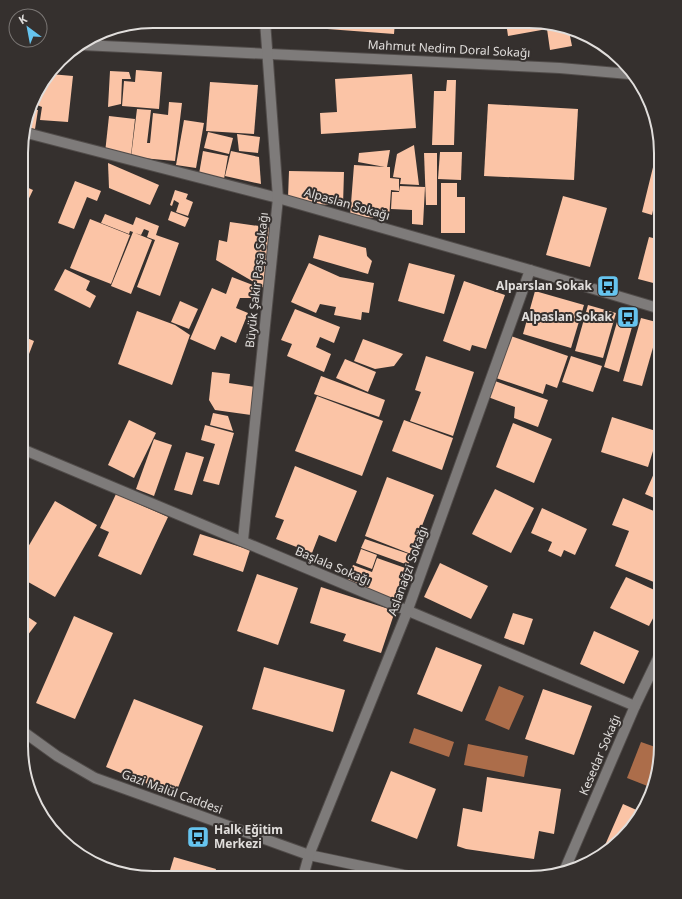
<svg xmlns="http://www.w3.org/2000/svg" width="682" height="899" font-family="'Noto Sans',sans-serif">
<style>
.water{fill:#ac6d4a}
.building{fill:#fbc4a6}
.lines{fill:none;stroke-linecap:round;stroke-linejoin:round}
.minor-casing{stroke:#514c4a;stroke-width:12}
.minor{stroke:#7e7b7a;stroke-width:10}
.labels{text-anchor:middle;stroke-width:4;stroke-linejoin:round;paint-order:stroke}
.street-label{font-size:12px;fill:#e1dedc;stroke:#35302e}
.poi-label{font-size:12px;font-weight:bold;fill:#e1dedc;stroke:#35302e;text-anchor:end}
.rim{fill:none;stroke:#e1dedc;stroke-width:2}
</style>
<rect width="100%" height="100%" fill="#35302e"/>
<!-- water -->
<g class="water">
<polygon points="499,686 524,696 509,730 485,720"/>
<polygon points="414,728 454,742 449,757 409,743"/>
<polygon points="641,742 661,749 661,755 650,787 627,778"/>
<polygon points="468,744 528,756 524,777 464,765"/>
</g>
<!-- building -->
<g class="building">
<polygon points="156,21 242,21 241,28 156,24"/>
<polygon points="314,21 395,22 394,34 314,28"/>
<polygon points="506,22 546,22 569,31 572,46 550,50 547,29 508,36"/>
<polygon points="136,70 162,72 159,109 122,106 124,81 135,82"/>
<polygon points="110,71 129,72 131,79 122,79 121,104 108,107"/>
<polygon points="50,74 73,76 68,122 40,120 42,107 37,105 39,88"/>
<polygon points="412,74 416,128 321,134 320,113 337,112 335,79"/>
<polygon points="447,80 456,80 454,145 432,145 434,91 446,91"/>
<polygon points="210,82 258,85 254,134 206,131"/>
<polygon points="169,102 182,103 175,161 131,157 137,109 151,110 147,143 150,143 153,113 168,115"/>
<polygon points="488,104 578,109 574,180 484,176"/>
<polygon points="31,109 38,110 35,129 25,128"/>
<polygon points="109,116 135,119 131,155 105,153"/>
<polygon points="184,120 204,123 196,168 176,165"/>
<polygon points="208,132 233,138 229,154 204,148"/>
<polygon points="237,134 260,137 258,153 239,151"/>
<polygon points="414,145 419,185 400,184 401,178 393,177 397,154"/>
<polygon points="390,150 387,167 390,167 390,178 399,179 399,191 391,190 389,219 350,216 354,165 385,167 358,162 359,153"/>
<polygon points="203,151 228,156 224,179 199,174"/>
<polygon points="231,151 259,157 261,184 225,176"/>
<polygon points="440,152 462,152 461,180 438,179"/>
<polygon points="424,153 437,153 437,205 426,205"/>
<polygon points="656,155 661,156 661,193 657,192 652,215 642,212"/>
<polygon points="108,163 159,185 150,205 109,188"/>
<polygon points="289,171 344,172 343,205 306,204 301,199 288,198"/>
<polygon points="75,181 101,191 97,201 87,197 74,229 58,223"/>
<polygon points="441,183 457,183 457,197 465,197 465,233 441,233"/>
<polygon points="22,185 33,190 22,213"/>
<polygon points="400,186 425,187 423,225 412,224 412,210 391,209 392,192 399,192"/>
<polygon points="175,190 188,194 186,199 193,202 188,216 176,212 179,203 174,200 172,206 170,205"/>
<polygon points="659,194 661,195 661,218 653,216"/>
<polygon points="563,196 607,208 590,267 546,255"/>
<polygon points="171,211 189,218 185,227 168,220"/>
<polygon points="105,214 133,225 136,217 159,226 156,235 179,243 160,296 137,287 155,240 147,237 149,231 144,229 141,235 135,233 152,240 131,294 111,286 133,232 130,231 129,234 101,223"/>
<polygon points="90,219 130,235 111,284 70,268"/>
<polygon points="230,222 273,228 264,288 216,260 219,240 227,242"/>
<polygon points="319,235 366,248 367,256 372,261 368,274 313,258"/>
<polygon points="649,237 661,240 661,285 638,279"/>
<polygon points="309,263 340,277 374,283 369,313 362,312 361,320 334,315 336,307 320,304 316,313 291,302"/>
<polygon points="409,263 455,275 444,314 398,301"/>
<polygon points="65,269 90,281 86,290 96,296 90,308 54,290"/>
<polygon points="232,277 258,287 253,298 240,298 236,308 248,313 236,343 221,336 215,350 190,339 212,288 226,294"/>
<polygon points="464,281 505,295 486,349 472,345 470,351 443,341"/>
<polygon points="535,291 584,305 571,348 523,334"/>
<polygon points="180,301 198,309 189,329 171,322"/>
<polygon points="588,305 616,313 603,358 575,351"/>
<polygon points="295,309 340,327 334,343 320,337 316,347 331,354 324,372 287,356 292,344 281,340"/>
<polygon points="137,311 175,325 190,335 172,385 118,364"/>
<polygon points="641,318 660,323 642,386 623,381"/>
<polygon points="617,322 632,327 619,372 604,367"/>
<polygon points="508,335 568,356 557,388 546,384 543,394 493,377"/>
<polygon points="22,336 34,341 29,354 22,351"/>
<polygon points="363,339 403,354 394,366 375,369 354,361"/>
<polygon points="426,356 474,372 453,436 410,421 421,392 415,390"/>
<polygon points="571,356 602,366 593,392 562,382"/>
<polygon points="345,359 376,372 368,392 336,378"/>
<polygon points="212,372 230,374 229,383 255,387 251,415 215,410 209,400"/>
<polygon points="321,376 385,400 379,417 314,394"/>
<polygon points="495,381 548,400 538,427 514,418 515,407 488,397"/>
<polygon points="317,396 383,421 362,476 295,451"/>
<polygon points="213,413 228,416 233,431 210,425"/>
<polygon points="612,417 659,432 648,467 601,452"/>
<polygon points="129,420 156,433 134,478 108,465"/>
<polygon points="404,420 453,438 442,470 392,451"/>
<polygon points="513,423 552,439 534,483 496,467"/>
<polygon points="205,425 234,433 219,485 203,481 215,444 201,440"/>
<polygon points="154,439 172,445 154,496 136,489"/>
<polygon points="186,452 204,457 192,495 174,490"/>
<polygon points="661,457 661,501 645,494"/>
<polygon points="295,466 357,491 336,542 319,535 312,553 276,539 284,520 275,517"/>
<polygon points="387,477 434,495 411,554 365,536"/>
<polygon points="495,489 534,508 511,553 472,534"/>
<polygon points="116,494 168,517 141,575 98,556 109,532 100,528"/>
<polygon points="623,498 661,514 661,585 615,566 629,531 612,525"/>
<polygon points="55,501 97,525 55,597 21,578 21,559"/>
<polygon points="542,508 587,529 575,555 564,550 561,557 548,551 552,542 531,533"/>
<polygon points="200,534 250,550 243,572 193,555"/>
<polygon points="365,539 412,555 408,565 361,548"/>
<polygon points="361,549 377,555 372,569 356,563"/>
<polygon points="377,558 408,569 397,601 346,583 353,565 372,572"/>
<polygon points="440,563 488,586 471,619 424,597"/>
<polygon points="257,574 298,588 278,645 237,631"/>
<polygon points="626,577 661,593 661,603 649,626 610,608"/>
<polygon points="321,587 395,611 381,653 343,641 346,634 310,623"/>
<polygon points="22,613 37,623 21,644 21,614"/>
<polygon points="513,613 533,619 524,645 504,638"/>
<polygon points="74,616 113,633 75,719 36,703"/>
<polygon points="594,631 639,651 624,684 580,664"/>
<polygon points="436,647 482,665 462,712 417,694"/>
<polygon points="264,667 345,690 333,732 252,709"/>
<polygon points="543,689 592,706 574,755 525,739"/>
<polygon points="134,699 203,726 175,795 106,767"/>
<polygon points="391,771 436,789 417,839 371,821"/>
<polygon points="487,777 561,789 554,834 539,831 534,859 466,849 457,846 463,808 482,812"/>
<polygon points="623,804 641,812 639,819 602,852"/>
<polygon points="174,857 216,869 214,877 168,877"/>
</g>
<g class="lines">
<!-- minor casing -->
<g class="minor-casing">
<g id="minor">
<polyline points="82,45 560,68 629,74"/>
<polyline points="23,132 278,198 530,270 661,309"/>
<path d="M22 449C226 534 430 621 635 706"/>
<polyline points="243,540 278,198 265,21"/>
<polyline points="21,730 57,756 95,778 309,855 418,878"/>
<polyline points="565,869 635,706 661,652"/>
<polyline points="303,877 309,855 407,612 530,270"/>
</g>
</g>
<!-- minor -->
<use href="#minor" class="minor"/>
</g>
<!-- icons -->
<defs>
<g id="bus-square" transform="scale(1.15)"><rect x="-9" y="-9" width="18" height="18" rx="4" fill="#66c4ef" stroke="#35302e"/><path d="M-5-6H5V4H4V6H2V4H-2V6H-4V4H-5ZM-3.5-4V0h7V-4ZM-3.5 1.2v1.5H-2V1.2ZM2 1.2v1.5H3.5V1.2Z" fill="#111"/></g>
</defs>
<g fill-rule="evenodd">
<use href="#bus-square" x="608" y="286"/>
<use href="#bus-square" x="628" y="317"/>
<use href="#bus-square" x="198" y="837"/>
</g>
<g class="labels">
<!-- street labels -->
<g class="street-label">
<text transform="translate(449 49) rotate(3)" y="4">Mahmut Nedim Doral Sokağı</text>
<text transform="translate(347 204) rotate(16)" y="4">Alpaslan Sokağı</text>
<text transform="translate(257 280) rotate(-84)" y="4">Büyük Şakir Paşa Sokağı</text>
<text transform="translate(333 566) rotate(23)" y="4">Başlala Sokağı</text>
<text transform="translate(408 571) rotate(-70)" y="4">Aslanağzi Sokağı</text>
<text transform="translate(600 755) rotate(-67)" y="4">Kesedar Sokağı</text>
<text transform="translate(172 792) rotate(20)" y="4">Gazi Malül Caddesi</text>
</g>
<!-- poi labels -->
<g class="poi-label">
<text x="592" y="290">Alparslan Sokak</text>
<text x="612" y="321">Alpaslan Sokak</text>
<text x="214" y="834" text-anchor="start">Halk Eğitim<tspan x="214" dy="14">Merkezi</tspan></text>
</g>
</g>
<!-- crop -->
<path d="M0 0H682V899H0ZM153 28H529A125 125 0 0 1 654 153V746A125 125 0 0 1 529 871H153A125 125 0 0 1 28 746V153A125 125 0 0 1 153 28Z" fill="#35302e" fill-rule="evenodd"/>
<path class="rim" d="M153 28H529A125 125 0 0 1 654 153V746A125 125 0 0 1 529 871H153A125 125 0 0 1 28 746V153A125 125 0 0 1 153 28Z"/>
<!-- north arrow -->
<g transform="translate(28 28) rotate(328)"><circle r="19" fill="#35302e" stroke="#7a7674"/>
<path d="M0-3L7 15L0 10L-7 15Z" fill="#66c4ef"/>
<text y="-6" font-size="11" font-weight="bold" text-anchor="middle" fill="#e1dedc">K</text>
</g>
</svg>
